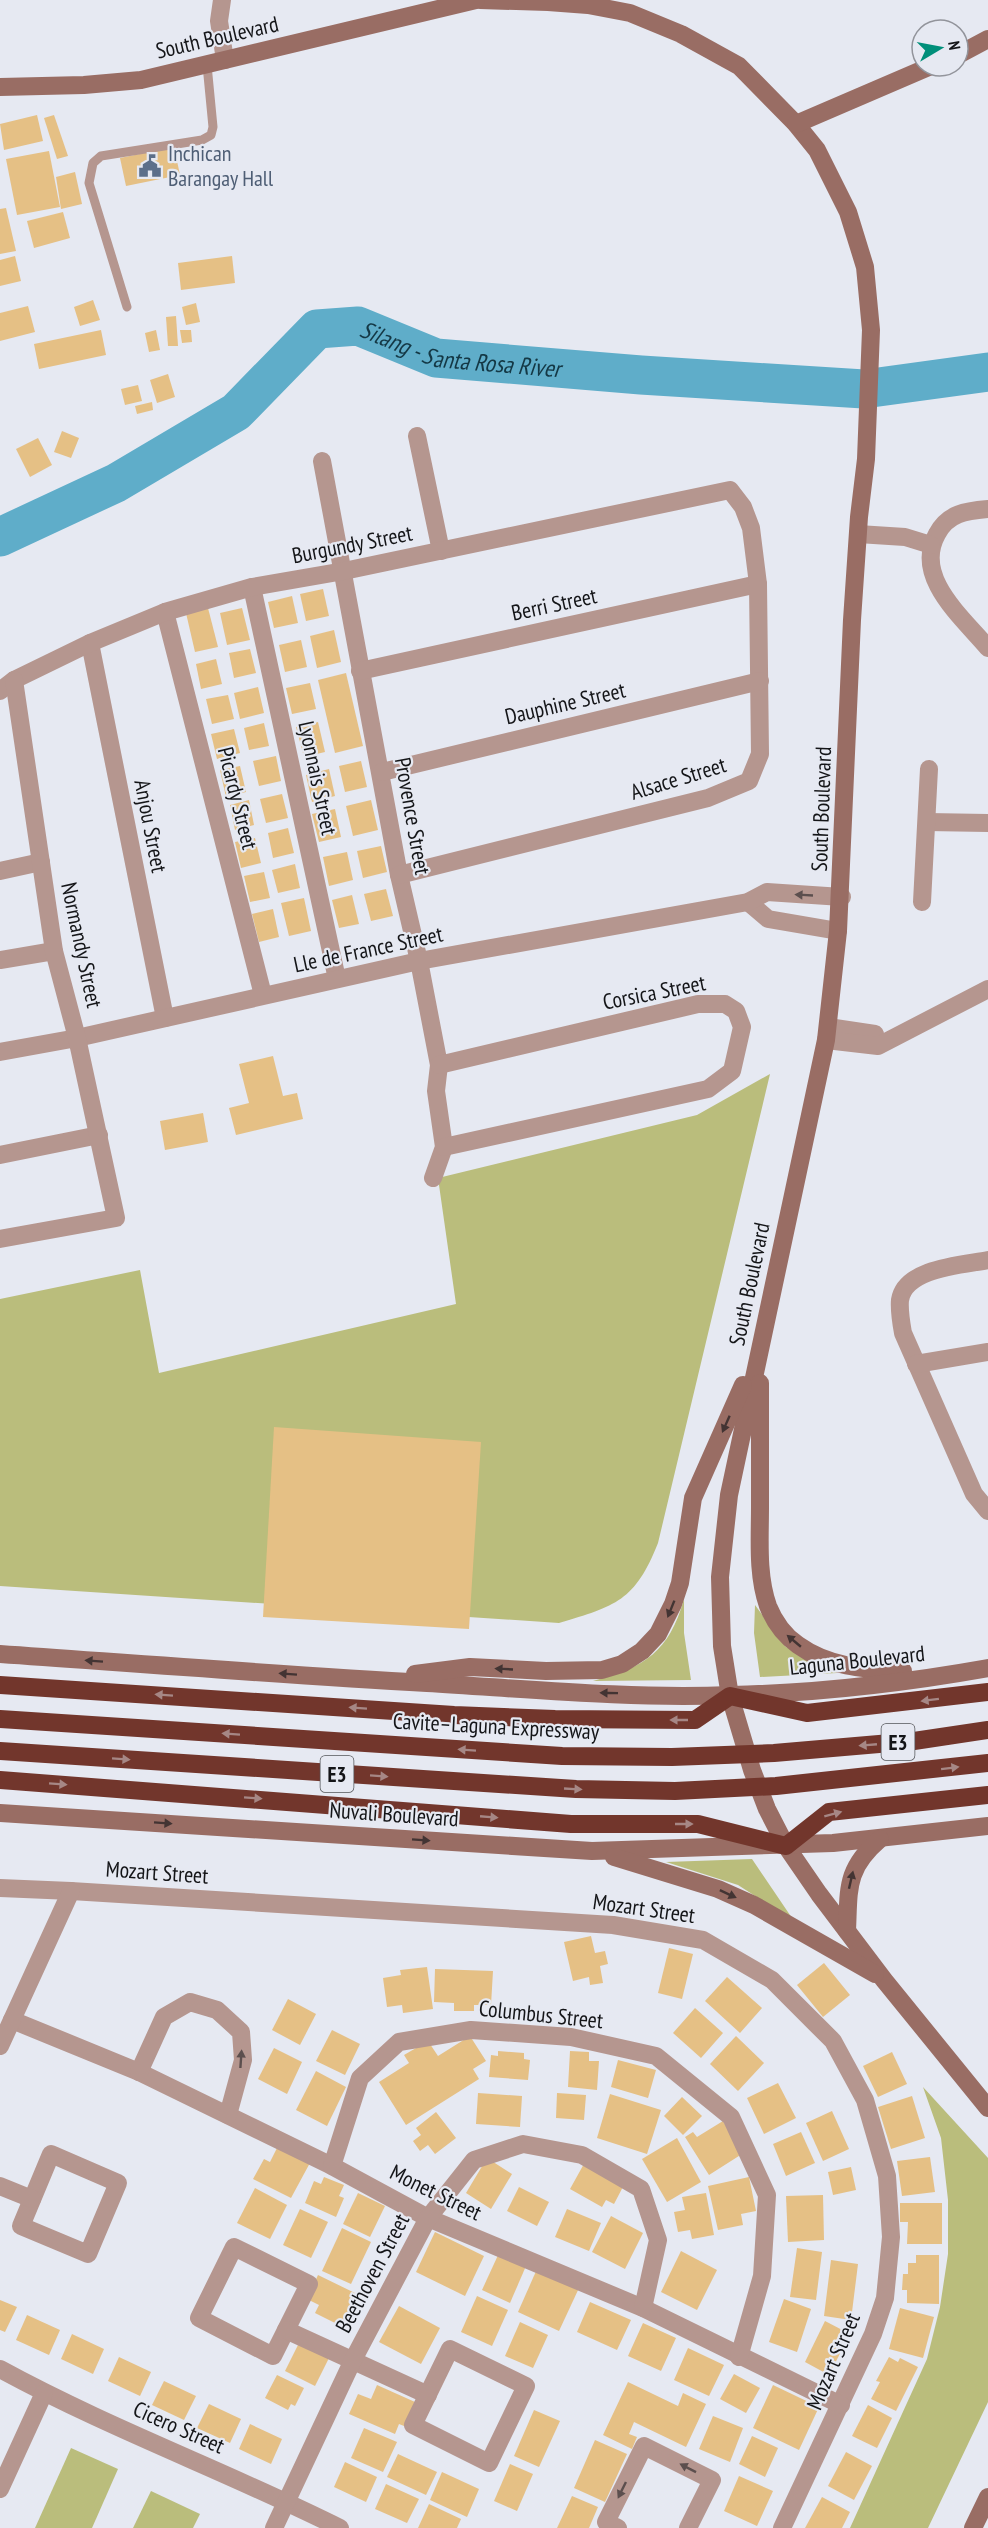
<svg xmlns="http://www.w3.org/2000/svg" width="988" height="2528" viewBox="0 0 988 2528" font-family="'PT Sans Narrow',sans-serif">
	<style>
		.green { fill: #babd7c }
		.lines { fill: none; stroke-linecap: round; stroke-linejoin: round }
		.river { stroke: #5fadc9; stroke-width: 39 }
		.building { fill: #e5c085 }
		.lane { stroke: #b5968f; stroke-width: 9 }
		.street { stroke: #b5968f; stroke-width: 18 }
		.secondary { stroke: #996d64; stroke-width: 18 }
		.highway { stroke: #72362c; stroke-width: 18 }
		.oneway { fill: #5c4f4e }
		.oneway2 { fill: #433433 }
		.oneway3 { fill: #a68785 }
		.labels { text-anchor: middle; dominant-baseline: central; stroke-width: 4.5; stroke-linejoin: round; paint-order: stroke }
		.shield { fill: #e6e9f2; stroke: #535559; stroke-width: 1.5 }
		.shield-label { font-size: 21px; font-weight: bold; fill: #141518 }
		.street-label { font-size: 22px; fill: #141518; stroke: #e6e9f2 }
		.service-label { font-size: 22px; fill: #4e5e75; stroke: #e6e9f2; text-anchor: start }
		.water-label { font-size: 24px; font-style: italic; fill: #143845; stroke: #e6e9f2 }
	</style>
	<rect width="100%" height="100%" fill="#e6e9f2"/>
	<g class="green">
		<path d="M770 1074 658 1543C635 1601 616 1606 559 1623L0 1586V1299L140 1270 159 1373 456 1304 438 1178 697 1115Z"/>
		<path d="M684 1599V1633L691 1680 593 1681C645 1667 669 1652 684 1599Z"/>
		<path d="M755 1605 786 1647 837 1673 760 1677 754 1633Z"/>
		<path d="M752 1859 794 1921 738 1885 666 1862Z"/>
		<path d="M923 2087 988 2158V2402L928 2528H850L927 2359 940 2307 948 2254V2200L941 2138Z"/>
		<path d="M71 2448 118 2469 92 2528H35Z"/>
		<path d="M151 2491 200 2514 193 2528H133Z"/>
	</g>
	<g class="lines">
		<path class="river" id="s1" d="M0 537 116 483 236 412 317 329 358 326 436 358 641 375 864 389 988 372"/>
	</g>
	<g class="building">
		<path d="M37 115 43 141 4 150 0 124Z"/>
		<path d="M54 115 68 156 57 159 44 118Z"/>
		<path d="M174 147 180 175 126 186 120 158Z"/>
		<path d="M49 151 60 207 17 215 6 159Z"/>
		<path d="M75 172 82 204 61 209 56 177Z"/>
		<path d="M6 208 16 251 0 254V209Z"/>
		<path d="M63 212 70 238 34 248 27 221Z"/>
		<path d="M15 256 21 281 0 286V260Z"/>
		<path d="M232 256 235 283 181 290 178 263Z"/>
		<path d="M93 300 100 320 80 326 74 307Z"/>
		<path d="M196 303 200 322 186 325 182 307Z"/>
		<path d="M28 306 35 332 0 341V313Z"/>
		<path d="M176 316 178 346H168L166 317Z"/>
		<path d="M101 330 106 355 39 369 34 344Z"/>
		<path d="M156 330 160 350 149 352 145 333Z"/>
		<path d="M180 330H191L192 342 182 343Z"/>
		<path d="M168 374 175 397 157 403 150 380Z"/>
		<path d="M138 385 142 401 125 405 121 389Z"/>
		<path d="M152 402 153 410 137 414 135 406Z"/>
		<path d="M62 431 79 438 71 458 54 452Z"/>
		<path d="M38 438 52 465 30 477 16 449Z"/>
		<path d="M323 589 329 616 306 621 300 594Z"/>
		<path d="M292 596 298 623 274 628 268 602Z"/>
		<path d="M208 608 218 647 195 652 186 613Z"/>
		<path d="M242 608 250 640 227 645 220 613Z"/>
		<path d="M334 630 341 662 317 668 310 636Z"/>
		<path d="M301 640 307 667 285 672 279 645Z"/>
		<path d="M250 649 256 673 234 678 229 653Z"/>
		<path d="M216 659 222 684 201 689 196 664Z"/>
		<path d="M346 673 363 746 335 753 318 680Z"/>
		<path d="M310 683 316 709 292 714 286 688Z"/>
		<path d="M258 687 264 713 240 719 234 693Z"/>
		<path d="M228 695 234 719 212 724 206 699Z"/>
		<path d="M318 722 325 752 304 757 296 727Z"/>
		<path d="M264 723 269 746 249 750 244 728Z"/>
		<path d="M234 729 240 753 217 759 211 734Z"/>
		<path d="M276 756 281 781 259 786 253 761Z"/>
		<path d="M361 761 367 787 345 792 339 766Z"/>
		<path d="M240 766 246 792 226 797 220 770Z"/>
		<path d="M329 769 335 796 312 802 306 775Z"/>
		<path d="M282 794 288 818 266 823 260 799Z"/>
		<path d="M249 800 254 825 235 830 230 805Z"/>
		<path d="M371 800 378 830 353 836 346 806Z"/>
		<path d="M335 809 341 837 319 842 312 814Z"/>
		<path d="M288 828 294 853 273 858 268 833Z"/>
		<path d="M255 838 261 863 241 868 235 842Z"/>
		<path d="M381 846 387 872 363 878 357 851Z"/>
		<path d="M347 852 353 880 329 886 323 857Z"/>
		<path d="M295 864 300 888 278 893 272 870Z"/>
		<path d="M264 872 270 898 250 902 244 876Z"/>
		<path d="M386 889 393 916 371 921 364 894Z"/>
		<path d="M352 895 359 924 339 928 332 900Z"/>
		<path d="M304 898 311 931 289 936 281 903Z"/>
		<path d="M273 909 279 937 259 942 252 914Z"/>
		<path d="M273 1056 283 1096 297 1093 303 1119 236 1135 229 1108 249 1103 239 1064Z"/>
		<path d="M203 1113 208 1142 165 1150 160 1121Z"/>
		<path d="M274 1427 481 1442 469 1629 263 1617Z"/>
		<path d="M591 1936 595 1953 605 1951 608 1964 600 1966 603 1983 590 1985 589 1977 573 1981 564 1942Z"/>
		<path d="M669 1948 693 1954 682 1999 658 1993Z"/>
		<path d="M824 1963 850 1995 823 2017 797 1985Z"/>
		<path d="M427 1967 433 2009 403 2013 402 2005 387 2007 383 1978 401 1975 400 1970Z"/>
		<path d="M435 1969 493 1971 491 2005H474V2011H454V2003L434 2002Z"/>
		<path d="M727 1977 762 2008 740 2033 705 2001Z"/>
		<path d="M288 1999 316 2014 300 2045 272 2030Z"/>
		<path d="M695 2008 723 2033 701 2058 673 2033Z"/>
		<path d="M332 2030 360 2044 345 2075 316 2061Z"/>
		<path d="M470 2036 486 2061 473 2069 479 2079 406 2125 379 2082 409 2063 404 2055 428 2041 438 2056Z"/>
		<path d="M736 2036 764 2063 738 2091 710 2064Z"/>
		<path d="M274 2048 302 2062 287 2094 258 2079Z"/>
		<path d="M498 2051 524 2053V2059L530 2060 528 2080 489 2077 491 2055 498 2056Z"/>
		<path d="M570 2051 589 2052V2061H599L597 2090 568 2087Z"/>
		<path d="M892 2052 907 2084 878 2097 863 2066Z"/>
		<path d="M618 2060 656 2070 648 2098 611 2087Z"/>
		<path d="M316 2071 346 2087 327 2126 296 2110Z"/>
		<path d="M778 2083 796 2118 764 2134 747 2098Z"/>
		<path d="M478 2093 522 2096 520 2127 476 2124Z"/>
		<path d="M557 2093 586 2095 584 2120 556 2118Z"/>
		<path d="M610 2094 661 2110 647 2154 597 2138Z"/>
		<path d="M912 2096 925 2138 891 2149 878 2107Z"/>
		<path d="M682 2097 702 2116 683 2135 664 2116Z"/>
		<path d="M832 2111 849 2149 823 2161 806 2123Z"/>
		<path d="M436 2112 456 2138 435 2154 428 2145 420 2151 413 2141 421 2135 416 2128Z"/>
		<path d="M723 2121 742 2154 709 2175 685 2137 693 2132 697 2137Z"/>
		<path d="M801 2132 815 2163 786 2176 773 2144Z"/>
		<path d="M677 2138 701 2182 667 2202 642 2159Z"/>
		<path d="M279 2144 311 2161 291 2198 253 2179 264 2159 270 2162Z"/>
		<path d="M930 2157 935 2192 902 2196 897 2161Z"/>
		<path d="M487 2158 512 2174 491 2209 466 2193Z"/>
		<path d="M585 2162 625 2183 614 2204 606 2200 602 2207 570 2189Z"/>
		<path d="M851 2167 856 2190 833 2195 828 2172Z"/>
		<path d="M324 2177 344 2185 339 2196 344 2198 336 2217 305 2203 314 2181 321 2184Z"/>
		<path d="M749 2177 756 2211 741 2214 743 2225 718 2230 708 2186Z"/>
		<path d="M519 2187 549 2202 537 2226 507 2211Z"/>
		<path d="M255 2188 287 2205 270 2239 237 2223Z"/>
		<path d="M358 2193 385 2206 370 2237 343 2224Z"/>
		<path d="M706 2193 714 2235 692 2239 690 2230 678 2232 674 2212 685 2210 682 2197Z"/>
		<path d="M823 2195 824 2240 788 2242 786 2196Z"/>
		<path d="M900 2203H942V2244H907L908 2222H900Z"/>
		<path d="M300 2209 328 2222 311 2258 283 2245Z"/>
		<path d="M567 2209 601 2223 589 2251 555 2237Z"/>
		<path d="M611 2216 643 2233 625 2269 592 2252Z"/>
		<path d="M342 2228 371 2242 351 2284 322 2271Z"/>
		<path d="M435 2232 484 2256 465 2296 416 2272Z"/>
		<path d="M797 2248 822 2252 816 2300 790 2297Z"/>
		<path d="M681 2251 717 2270 697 2310 661 2292Z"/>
		<path d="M499 2253 526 2266 510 2303 482 2290Z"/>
		<path d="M916 2255H939V2304L907 2303V2290H902L903 2274H908V2263H916Z"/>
		<path d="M831 2260 858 2264 851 2320 824 2316Z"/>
		<path d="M537 2269 579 2288 559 2331 518 2312Z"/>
		<path d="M318 2275 357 2294 341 2326 315 2313 319 2305 307 2299Z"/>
		<path d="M477 2296 508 2310 492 2346 461 2332Z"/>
		<path d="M784 2299 811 2309 797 2352 769 2342Z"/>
		<path d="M0 2300 17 2307 5 2332 0 2330Z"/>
		<path d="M590 2302 631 2320 617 2350 577 2332Z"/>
		<path d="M399 2306 440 2328 421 2364 379 2342Z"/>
		<path d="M900 2308 934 2317 923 2358 889 2349Z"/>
		<path d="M27 2315 60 2330 49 2355 16 2340Z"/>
		<path d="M825 2321 850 2334 829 2375 805 2362Z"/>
		<path d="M520 2322 548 2335 533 2368 505 2356Z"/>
		<path d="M643 2323 676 2338 661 2371 628 2356Z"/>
		<path d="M72 2334 104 2349 93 2374 61 2359Z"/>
		<path d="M299 2343 329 2358 315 2386 285 2371Z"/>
		<path d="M688 2348 724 2365 709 2396 674 2380Z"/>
		<path d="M119 2357 151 2372 140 2396 108 2381Z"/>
		<path d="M889 2357 898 2362 900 2358 918 2367 896 2411 871 2399 880 2382 876 2381Z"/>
		<path d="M734 2374 760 2388 746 2413 720 2399Z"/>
		<path d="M277 2375 304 2388 295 2406 291 2404 288 2410 265 2398Z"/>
		<path d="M164 2381 196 2396 184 2420 152 2405Z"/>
		<path d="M628 2382 678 2406 683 2393 706 2404 686 2447 634 2422 629 2434 637 2437 632 2449 603 2435Z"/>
		<path d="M377 2385 415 2402 404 2426 399 2424 395 2434 349 2414 358 2394 371 2399Z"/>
		<path d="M773 2385 819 2407 799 2450 753 2428Z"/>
		<path d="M209 2404 241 2419 230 2443 197 2428Z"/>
		<path d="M868 2405 892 2418 877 2448 852 2436Z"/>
		<path d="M534 2410 560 2421 539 2467 514 2456Z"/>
		<path d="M713 2416 743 2428 730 2462 699 2449Z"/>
		<path d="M250 2424 282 2439 271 2464 239 2449Z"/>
		<path d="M364 2428 397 2442 383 2472 351 2458Z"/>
		<path d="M752 2436 778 2448 765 2477 739 2464Z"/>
		<path d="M595 2440 627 2454 605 2502 574 2488Z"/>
		<path d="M846 2452 872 2466 854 2500 828 2486Z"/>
		<path d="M398 2454 437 2472 426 2495 387 2477Z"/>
		<path d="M345 2462 377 2477 366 2502 334 2487Z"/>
		<path d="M510 2464 533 2474 517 2511 494 2501Z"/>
		<path d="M442 2472 479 2489 467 2517 430 2500Z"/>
		<path d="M739 2476 773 2491 757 2526 724 2511Z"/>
		<path d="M386 2484 419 2499 407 2523 375 2509Z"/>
		<path d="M572 2496 598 2507 589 2528H557Z"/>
		<path d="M822 2497 850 2512 842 2528H805Z"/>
		<path d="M429 2504 461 2519 457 2528H418Z"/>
	</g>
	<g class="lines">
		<path class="lane" d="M127 307 89 183 93 163 101 156 202 140 211 135 213 127 207 65"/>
		<g class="street">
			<path d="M222 0 219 21 225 60"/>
			<path d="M417 436 441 551"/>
			<path d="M322 461 399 875 419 961 439 1065 436 1091 444 1147 433 1178"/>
			<path d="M988 509C966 511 948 513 937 534 913 577 962 617 988 648"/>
			<path d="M858 534 905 537 931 545"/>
			<path d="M252 587 337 979"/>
			<path d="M165 612 263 995"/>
			<path d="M90 643 165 1018"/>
			<path d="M360 671 758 584"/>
			<path d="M0 691 14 680 90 643 165 612 252 587 344 571 730 490 743 507 751 528 758 584 760 754 749 781 708 798 399 875"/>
			<path d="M382 772 760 681"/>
			<path d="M927 822 988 823"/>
			<path d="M0 871 41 862"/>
			<path d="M748 902 768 919 838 931"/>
			<path d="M922 902 929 769"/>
			<path d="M0 960 54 951"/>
			<path d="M828 1027 875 1034"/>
			<path d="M826 1040 878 1046 988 989"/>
			<path d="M0 1052 77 1038 419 961 748 902 767 892 842 897"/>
			<path d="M439 1065 698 1004H725L736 1011 742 1027 732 1071 708 1089 444 1147"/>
			<path d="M0 1155 99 1135"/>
			<path d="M0 1239 116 1218 77 1038 54 951 14 680"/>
			<path d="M988 1260C962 1265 905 1268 900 1300 899 1311 901 1322 903 1333L974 1494 988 1511"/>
			<path d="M916 1364 988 1352"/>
			<path d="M0 1888 71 1891 613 1925 703 1940 772 1980 833 2041 865 2100 887 2176 891 2237 885 2298 873 2334 782 2528"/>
			<path d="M12 2020 139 2072 332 2166 428 2218 643 2308 841 2405"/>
			<path d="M0 2046 71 1891"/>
			<path d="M139 2072 164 2017 190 2002 217 2010 241 2032 243 2060 228 2115"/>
			<path d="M51 2154 118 2183 88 2254 21 2226Z"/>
			<path d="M332 2166 360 2078 399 2042 471 2030 571 2037 656 2056 731 2117 767 2195 762 2276 739 2357"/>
			<path d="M0 2186 32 2199"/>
			<path d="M234 2247 309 2284 273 2356 199 2318Z"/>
			<path d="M286 2330 428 2395"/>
			<path d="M450 2349 526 2386 489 2463 413 2425Z"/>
			<path d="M0 2369C110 2429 228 2472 340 2528"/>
			<path d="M0 2489 44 2393"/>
			<path d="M274 2528 353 2360 428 2218 474 2160 523 2144 582 2155 641 2189 658 2240 643 2308"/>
			<path d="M618 2528 606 2522 644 2446 712 2480 688 2528"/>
		</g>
		<g class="secondary">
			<path d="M480 0 548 2 588 5 630 13 681 34 739 66 796 124 817 150 848 212 865 267 871 330 866 459 859 517 852 620 838 931 826 1040 729 1495 720 1577 722 1646 730 1696 752 1770 767 1809 786 1846 819 1894 884 1980 988 2108"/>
			<path d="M958 55 988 39"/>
			<path d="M0 87 84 85 141 80 476 0"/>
			<path d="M796 124 931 66"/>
			<path d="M760 1383C760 1425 760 1466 760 1507 760 1539 757 1575 768 1606 774 1621 785 1636 798 1645 830 1668 867 1669 903 1671"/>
			<path d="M0 1654C142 1664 285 1675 427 1683 528 1689 630 1699 731 1695 816 1693 904 1683 988 1668"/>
			<path d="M415 1674 470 1667 546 1671 602 1670 622 1664 642 1651 658 1634 673 1604 680 1583 693 1498 743 1385"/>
			<path d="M0 1813 592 1851 833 1843 988 1826"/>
			<path d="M614 1857 718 1889 754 1905 875 1974"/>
			<path d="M847 1931C849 1889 845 1869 880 1839"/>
			<path d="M973 2528 988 2497"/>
		</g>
		<g class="highway">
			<path d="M0 1685 454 1715 555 1719 695 1720 730 1696 807 1713 988 1692"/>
			<path d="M0 1719 562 1756 672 1757 774 1753 914 1741 988 1730"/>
			<path d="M0 1751 576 1789 675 1791 776 1786 988 1763"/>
			<path d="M0 1780 571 1824H698L786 1846 829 1812 988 1795"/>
		</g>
	</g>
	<defs><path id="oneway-solid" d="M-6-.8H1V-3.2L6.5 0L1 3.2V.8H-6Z" transform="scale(1.5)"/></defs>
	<g class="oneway">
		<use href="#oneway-solid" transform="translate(804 895) rotate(-177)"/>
		<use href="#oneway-solid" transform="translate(241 2059) rotate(-86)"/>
		<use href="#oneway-solid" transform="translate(688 2468) rotate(-153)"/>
		<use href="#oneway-solid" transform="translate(622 2490) rotate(116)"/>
	</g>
	<g class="oneway2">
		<use href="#oneway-solid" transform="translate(726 1424) rotate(114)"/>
		<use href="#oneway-solid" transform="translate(671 1609) rotate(112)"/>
		<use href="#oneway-solid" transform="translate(794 1641) rotate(-140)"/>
		<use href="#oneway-solid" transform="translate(94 1661) rotate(-176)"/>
		<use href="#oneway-solid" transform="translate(504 1669) rotate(-177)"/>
		<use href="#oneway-solid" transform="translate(288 1674) rotate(-176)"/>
		<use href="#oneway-solid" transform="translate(609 1693) rotate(-179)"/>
		<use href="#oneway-solid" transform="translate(163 1823) rotate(4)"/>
		<use href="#oneway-solid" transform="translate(421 1840) rotate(4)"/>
		<use href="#oneway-solid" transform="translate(851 1880) rotate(-77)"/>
		<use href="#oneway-solid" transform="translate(728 1894) rotate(25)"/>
	</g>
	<g class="oneway3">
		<use href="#oneway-solid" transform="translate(164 1695) rotate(-176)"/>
		<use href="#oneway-solid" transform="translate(930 1700) rotate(173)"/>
		<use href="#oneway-solid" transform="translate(358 1708) rotate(-176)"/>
		<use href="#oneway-solid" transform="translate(679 1720) rotate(-180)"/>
		<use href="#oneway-solid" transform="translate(231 1734) rotate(-176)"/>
		<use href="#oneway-solid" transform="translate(868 1745) rotate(175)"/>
		<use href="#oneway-solid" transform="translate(467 1750) rotate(-176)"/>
		<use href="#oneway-solid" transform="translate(121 1759) rotate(4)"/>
		<use href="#oneway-solid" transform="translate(950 1768) rotate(-7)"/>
		<use href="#oneway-solid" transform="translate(379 1776) rotate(4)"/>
		<use href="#oneway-solid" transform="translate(58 1784) rotate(4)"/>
		<use href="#oneway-solid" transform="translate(573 1789) rotate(3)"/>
		<use href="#oneway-solid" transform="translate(253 1798) rotate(4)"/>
		<use href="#oneway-solid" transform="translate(833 1814) rotate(-15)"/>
		<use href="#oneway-solid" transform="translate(489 1817) rotate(5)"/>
		<use href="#oneway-solid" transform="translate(684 1824)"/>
	</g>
	<defs>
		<g id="civic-bare" transform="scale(1.8)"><path d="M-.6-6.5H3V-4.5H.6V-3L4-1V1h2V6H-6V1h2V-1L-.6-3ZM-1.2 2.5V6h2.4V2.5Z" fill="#5c6f8a" stroke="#e6e9f2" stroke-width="2.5" paint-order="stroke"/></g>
	</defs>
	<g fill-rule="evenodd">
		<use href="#civic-bare" x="150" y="166"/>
	</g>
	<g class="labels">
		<g class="shield">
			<rect x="881.5" y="1724" width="33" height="36" rx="4.5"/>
			<rect x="320.5" y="1756" width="33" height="36" rx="4.5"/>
		</g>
		<g class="shield-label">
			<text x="898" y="1742">E3</text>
			<text x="337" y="1774">E3</text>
		</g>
		<g class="street-label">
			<text transform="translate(217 37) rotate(-13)">South Boulevard</text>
			<text transform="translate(352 544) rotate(-11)">Burgundy Street</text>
			<text transform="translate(554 604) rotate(-12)">Berri Street</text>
			<text transform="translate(565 703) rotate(-13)">Dauphine Street</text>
			<text transform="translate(318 778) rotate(78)">Lyonnais Street</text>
			<text transform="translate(678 778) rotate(-17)">Alsace Street</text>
			<text transform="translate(238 798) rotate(76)">Picardy Street</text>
			<text transform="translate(821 809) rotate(-88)">South Boulevard</text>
			<text transform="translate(413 816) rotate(80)">Provence Street</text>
			<text transform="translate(151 826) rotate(79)">Anjou Street</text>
			<text transform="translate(82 945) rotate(78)">Normandy Street</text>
			<text transform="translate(368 949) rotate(-12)">Lle de France Street</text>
			<text transform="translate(654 992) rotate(-11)">Corsica Street</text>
			<text transform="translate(749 1284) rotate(-78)">South Boulevard</text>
			<text transform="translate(857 1660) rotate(-6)">Laguna Boulevard</text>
			<text transform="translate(496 1726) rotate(3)">Cavite–Laguna Expressway</text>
			<text transform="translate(394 1814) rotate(4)">Nuvali Boulevard</text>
			<text transform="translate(157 1872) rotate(4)">Mozart Street</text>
			<text transform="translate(644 1908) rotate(8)">Mozart Street</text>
			<text transform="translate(541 2014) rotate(6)">Columbus Street</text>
			<text transform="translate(436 2192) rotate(26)">Monet Street</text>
			<text transform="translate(372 2273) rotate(-62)">Beethoven Street</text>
			<text transform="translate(833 2361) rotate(-67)">Mozart Street</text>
			<text transform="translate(179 2427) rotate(24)">Cicero Street</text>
		</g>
		<g class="service-label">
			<text x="168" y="153">Inchican<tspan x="168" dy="25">Barangay Hall</tspan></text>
		</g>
		<g class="water-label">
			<text stroke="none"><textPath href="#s1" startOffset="531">Silang - Santa Rosa River</textPath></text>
		</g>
	</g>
	<g transform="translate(940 48) rotate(80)"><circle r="28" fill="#e6e9f2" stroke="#92949b" stroke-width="1.5"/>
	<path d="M0-4.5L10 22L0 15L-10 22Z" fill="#008f7a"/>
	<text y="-9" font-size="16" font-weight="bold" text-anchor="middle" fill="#141518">N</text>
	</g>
</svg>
